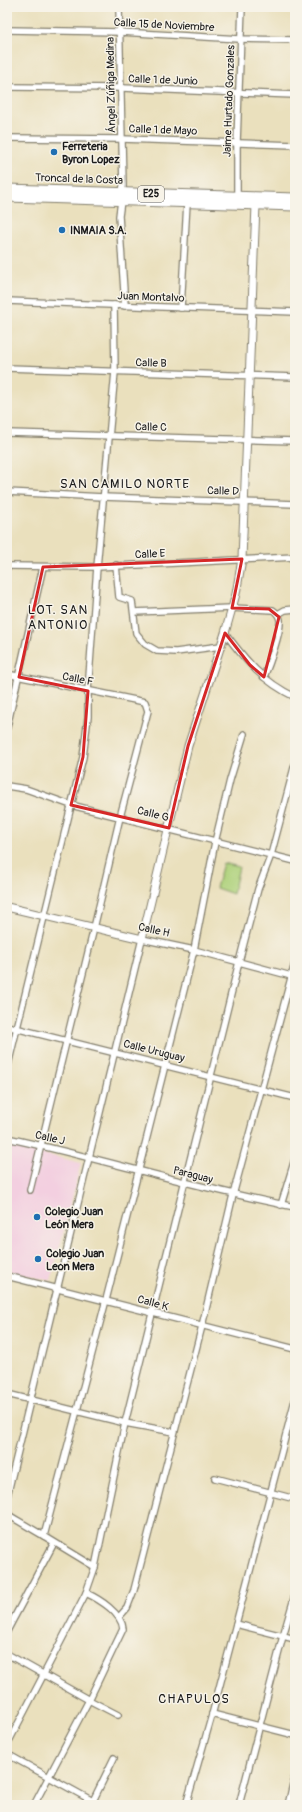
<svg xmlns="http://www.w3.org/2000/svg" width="302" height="1812" viewBox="0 0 302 1812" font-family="Pangolin,sans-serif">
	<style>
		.built { fill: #f3cfe0 }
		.green { fill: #aed17a; stroke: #65764b }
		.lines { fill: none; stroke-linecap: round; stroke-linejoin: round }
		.minor-casing { stroke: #837e6c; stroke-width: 8 }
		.tertiary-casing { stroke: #837e6c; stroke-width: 9 }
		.trunk-casing { stroke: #837e6c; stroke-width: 11 }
		.minor { stroke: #fff; stroke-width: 5.5 }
		.tertiary { stroke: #fff; stroke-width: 7 }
		.trunk { stroke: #fff; stroke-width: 9 }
		.marked { fill: none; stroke: #d62828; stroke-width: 3; stroke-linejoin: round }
		.poi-dot { fill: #1f6fb2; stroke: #f7f3e8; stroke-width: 1.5 }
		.labels { text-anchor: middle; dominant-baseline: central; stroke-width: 3; stroke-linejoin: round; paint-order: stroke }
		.shield { fill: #f7f3e8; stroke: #5e5c59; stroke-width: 1 }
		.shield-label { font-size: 10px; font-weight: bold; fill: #1c1c1c }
		.street-label { font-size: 11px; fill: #1c1c1c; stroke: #f7f3e8 }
		.poi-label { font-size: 11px; font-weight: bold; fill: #1c1c1c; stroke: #f7f3e8; text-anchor: start }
		.quarter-label { font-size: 13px; letter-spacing: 1px; fill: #1c1c1c; stroke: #f7f3e8 }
	</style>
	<rect width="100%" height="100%" fill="#f7f3e8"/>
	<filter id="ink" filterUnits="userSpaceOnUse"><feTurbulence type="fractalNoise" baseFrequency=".025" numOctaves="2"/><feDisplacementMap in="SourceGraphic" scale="8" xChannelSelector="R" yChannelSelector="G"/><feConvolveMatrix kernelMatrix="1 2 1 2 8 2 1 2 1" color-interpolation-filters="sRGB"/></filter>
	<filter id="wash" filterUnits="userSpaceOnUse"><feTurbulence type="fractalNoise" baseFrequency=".012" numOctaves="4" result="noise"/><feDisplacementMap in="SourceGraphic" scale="16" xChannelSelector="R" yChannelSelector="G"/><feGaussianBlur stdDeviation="0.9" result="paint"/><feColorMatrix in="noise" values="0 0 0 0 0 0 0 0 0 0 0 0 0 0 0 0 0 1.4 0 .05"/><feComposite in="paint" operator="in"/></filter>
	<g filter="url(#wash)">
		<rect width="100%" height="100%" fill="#eae0bd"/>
		<path class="built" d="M7 1145 81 1163 51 1281 7 1271Z"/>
		<path class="green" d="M223 863 239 867 233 894 216 888Z"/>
	</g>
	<g filter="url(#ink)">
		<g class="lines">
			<g class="minor-casing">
				<g id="minor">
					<path d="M119 7 123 186 119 216 125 306"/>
					<path d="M7 30 120 32 240 39 295 40"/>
					<path d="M7 87 122 88 295 95"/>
					<path d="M7 138 122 139 295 145"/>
					<path d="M237 196V142L242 7"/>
					<path d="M7 301 295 312"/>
					<path d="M181 308 187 203"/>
					<path d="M7 368 295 377"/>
					<path d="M7 433 295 441"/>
					<path d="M7 492 103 497 295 504"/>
					<path d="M116 565 119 597 132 601 136 633 145 644 157 651 176 652 221 646"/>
					<path d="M7 566 97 567 295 557"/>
					<path d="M134 612 232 608 273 610C276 612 279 615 280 620 281 632 269 665 264 677"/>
					<path d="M278 614 285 610 295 609"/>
					<path d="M225 633C246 661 262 681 295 697"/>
					<path d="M7 674 145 702 148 711 120 817 94 928 30 1190"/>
					<path d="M7 727 43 567"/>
					<path d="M7 786 26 789 71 805 295 861"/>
					<path d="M7 1026 295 1098"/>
					<path d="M7 1069 83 757 88 717V691L97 567 115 372 114 305"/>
					<path d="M7 1138C104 1159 198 1189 295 1207"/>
					<path d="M281 1205 295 1159"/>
					<path d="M7 1276 295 1349"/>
					<path d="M7 1394 125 1423 174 1432"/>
					<path d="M215 1478 295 1499"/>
					<path d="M7 1496 142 939 194 950 295 977"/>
					<path d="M7 1511 10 1516 44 1536 106 1300 194 950 215 842 230 780 244 734"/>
					<path d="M7 1521 10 1516"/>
					<path d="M44 1536 95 1567"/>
					<path d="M86 1593C99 1599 122 1613 123 1629L89 1700 118 1715"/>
					<path d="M119 1617 127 1608 134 1590 202 1326 233 1195 295 963"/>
					<path d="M236 1624 295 1639"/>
					<path d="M7 1631 54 1543"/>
					<path d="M7 1654 89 1700 34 1805"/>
					<path d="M212 1714 295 1735"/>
					<path d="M7 1745 86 1593 95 1567 125 1423 239 962 258 889 271 855 295 764"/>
					<path d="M7 1754 100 1805"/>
					<path d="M91 1805 114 1758"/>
					<path d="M186 1805 212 1715 295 1400"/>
					<path d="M239 1805 283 1636 295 1595"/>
					<path d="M288 1805 295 1776"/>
				</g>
			</g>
			<g class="tertiary-casing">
				<path id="tertiary" d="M7 907 142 939 188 746 225 633 236 594 242 559 256 205"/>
			</g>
			<g class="trunk-casing">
				<g id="trunk">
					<path d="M7 189 295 198"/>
					<path d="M7 197 295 206"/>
				</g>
			</g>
			<use href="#minor" class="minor"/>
			<use href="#tertiary" class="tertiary"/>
			<use href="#trunk" class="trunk"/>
		</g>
	</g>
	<path class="marked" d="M242 559 232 608 269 609 279 617 264 677 250 665 225 633 188 746 169 828 71 805 83 757 88 691 19 677 43 567Z"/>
	<g class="poi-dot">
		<circle cx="54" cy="152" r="4"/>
		<circle cx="62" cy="230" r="4"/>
		<circle cx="37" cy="1217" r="4"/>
		<circle cx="38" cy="1259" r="4"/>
	</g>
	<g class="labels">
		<rect class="shield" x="138" y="186" width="26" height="16" rx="3"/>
		<g class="shield-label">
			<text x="151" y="194">E25</text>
		</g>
		<g class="street-label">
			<text transform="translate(164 25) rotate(3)">Calle 15 de Noviembre</text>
			<text transform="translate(163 80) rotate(2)">Calle 1 de Junio</text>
			<text transform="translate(111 85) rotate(-91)">Ángel Zúñiga Medina</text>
			<text transform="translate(229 101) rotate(-88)">Jaime Hurtado Gonzales</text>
			<text transform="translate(163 130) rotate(2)">Calle 1 de Mayo</text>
			<text transform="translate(79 179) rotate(2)">Troncal de la Costa</text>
			<text transform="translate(151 297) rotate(2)">Juan Montalvo</text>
			<text transform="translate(151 363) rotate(2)">Calle B</text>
			<text transform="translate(151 427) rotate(1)">Calle C</text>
			<text transform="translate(223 491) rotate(2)">Calle D</text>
			<text transform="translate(150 554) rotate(-3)">Calle E</text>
			<text transform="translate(78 679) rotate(11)">Calle F</text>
			<text transform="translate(153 814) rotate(14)">Calle G</text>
			<text transform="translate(154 930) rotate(12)">Calle H</text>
			<text transform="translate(154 1051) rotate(14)">Calle Uruguay</text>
			<text transform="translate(50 1138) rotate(13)">Calle J</text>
			<text transform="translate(193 1175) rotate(14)">Paraguay</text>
			<text transform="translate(153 1303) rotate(15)">Calle K</text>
		</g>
		<g class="poi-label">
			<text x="62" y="146">Ferreteria<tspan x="62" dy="13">Byron Lopez</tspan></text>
			<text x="70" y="230">INMAIA S.A.</text>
			<text x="45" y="1211">Colegio Juan<tspan x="45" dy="13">León Mera</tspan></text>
			<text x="46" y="1253">Colegio Juan<tspan x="46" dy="13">Leon Mera</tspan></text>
		</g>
		<g class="quarter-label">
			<text x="125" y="484">SAN CAMILO NORTE</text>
			<text x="58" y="610">LOT. SAN<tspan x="58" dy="15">ANTONIO</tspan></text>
			<text x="194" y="1699">CHAPULOS</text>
		</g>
	</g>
	<rect width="302" height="1812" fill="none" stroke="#f7f3e8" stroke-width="24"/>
</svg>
